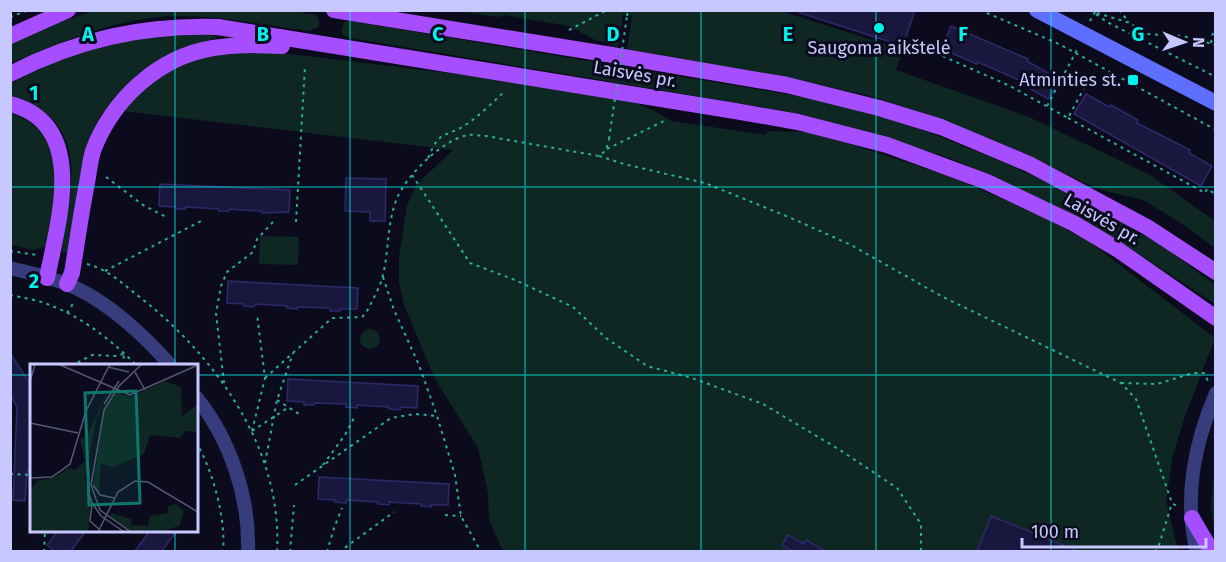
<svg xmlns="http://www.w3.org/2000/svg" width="1226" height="562" viewBox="0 0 1226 562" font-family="'Fira Sans',sans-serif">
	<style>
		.green { fill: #0e2723 }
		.building { fill: #1a173e; stroke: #2e296a; stroke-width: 1.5 }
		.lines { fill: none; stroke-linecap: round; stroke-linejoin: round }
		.path { stroke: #2cae96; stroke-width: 2; stroke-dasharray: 3 4.5; stroke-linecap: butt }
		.tertiary { stroke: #363c7c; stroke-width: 14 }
		.secondary { stroke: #5e6eff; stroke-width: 16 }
		.primary { stroke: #a64eff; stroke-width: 16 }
		.path-bridge { stroke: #2cae96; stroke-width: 2; stroke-dasharray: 3 4.5; stroke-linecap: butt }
		.grid { fill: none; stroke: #00f2eb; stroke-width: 1.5; stroke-opacity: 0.55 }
		.poi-dot { fill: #00f2eb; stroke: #0c0b1d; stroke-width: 2 }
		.labels { text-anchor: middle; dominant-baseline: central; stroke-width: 6; stroke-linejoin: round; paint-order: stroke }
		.poi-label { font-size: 18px; fill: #c7c8ff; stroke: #0c0b1d }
		.street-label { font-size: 18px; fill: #c7c8ff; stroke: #0c0b1d }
		.inset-road { fill: none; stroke: #575777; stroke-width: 1.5 }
		.view { fill: #0f766e; fill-opacity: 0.15; stroke: #0f766e; stroke-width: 3 }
		.inset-edge { fill: none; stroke: #c7c8ff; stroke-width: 3 }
		.grid-label { font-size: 20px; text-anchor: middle; font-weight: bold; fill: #00f2eb; stroke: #0c0b1d; stroke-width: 6; stroke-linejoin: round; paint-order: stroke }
	</style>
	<rect width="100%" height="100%" fill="#0c0b1d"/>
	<g class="green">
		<path d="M94 11H293L316 15 319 19V27L309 31C265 25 221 16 177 16 119 17 63 41 11 63V42L48 26Z"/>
		<path d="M457 11H781L903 50 896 70 1029 117 1150 175 1215 221V248L1181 223 1143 200 1106 191 1082 182 1022 152 920 112 870 96 799 80 627 49 632 15 623 14 618 47 595 40 569 26 504 15 498 17Z"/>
		<path d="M351 21 821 100 884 118 933 134 1003 162 1082 199 1164 247 1215 285V304L1119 241 1063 209 952 159 870 133 813 117 773 109 350 38 343 35 341 31 344 22Z"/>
		<path d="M192 34 222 36C180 48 141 65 113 100 108 106 102 112 99 119 80 160 76 209 68 253L62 252C66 206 89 146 44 112 34 105 23 98 11 96L10 84C48 64 89 46 132 39 151 37 172 36 192 34Z"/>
		<path d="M257 50 456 74 632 102 655 111 671 121 765 135 768 131 806 132 847 143 952 177 1007 201 1051 221 1091 243 1215 338 1185 416 1173 455 1166 500 1178 551H503L489 520 488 493 478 448 435 379 404 305 399 282V257L407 205 417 184 453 150 123 111C138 91 176 61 202 56 220 53 239 52 257 50Z"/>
		<path d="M11 113C26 119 43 128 50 144 62 171 51 218 47 246L34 250 11 245Z"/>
		<path d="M260 236 299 237 298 265 259 264Z"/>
		<circle cx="370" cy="339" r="10"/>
		<path d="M1215 462 1216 533H1215L1211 507Z"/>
	</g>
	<g class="building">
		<path d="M800 10H915L903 46 800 13Z"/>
		<path d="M951 26 1028 59 1027 61 1060 80 1048 99 1020 83 1021 81 978 62 977 64 942 49Z"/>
		<path d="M1086 94 1109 107 1111 105 1138 120 1137 123 1190 150 1189 153 1212 166 1201 186 1074 114Z"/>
		<path d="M346 178 386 179 385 221H370V212L345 211Z"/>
		<path d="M160 184 290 190 289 212 262 213V211L229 209V211H219V209L186 207 185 209H176V207L159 206Z"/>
		<path d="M228 281 358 288 357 309H340V311H330V308L297 307V309L287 308V306L255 304 254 307 244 306V304L227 303Z"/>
		<path d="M10 353 32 387V471H27L25 501 13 500 17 407 10 395Z"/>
		<path d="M288 379 418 386 417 408 400 407V410L389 409V407L357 405V408L346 407V404L314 403V405H304V402L287 401Z"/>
		<path d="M319 477 449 484 448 505H431V507L421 506V504L389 502V505L378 504V502L346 500V503L335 502V500L318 499Z"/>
		<path d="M991 516 1078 551V552H977Z"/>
		<path d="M58 531H86L70 552H55L47 545Z"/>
		<path d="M150 531H177L161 552H134Z"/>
		<path d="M788 535 804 544 806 540 827 552H794L782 545Z"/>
	</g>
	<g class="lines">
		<g class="path">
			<path d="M980 10 1059 44 1216 130"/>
			<path d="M1090 10 1107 22 1216 77"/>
			<path d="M1119 10 1129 22"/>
			<path d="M1097 13 1130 23 1146 34"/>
			<path d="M627 16 628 10"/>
			<path d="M10 17 29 10"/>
			<path d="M1090 21 1096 10"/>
			<path d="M569 30 607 10"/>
			<path d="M1145 40 1146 34 1183 36 1216 45"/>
			<path d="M1211 43 1213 33"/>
			<path d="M929 50 1010 86 1068 118 1090 77"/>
			<path d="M1047 106 1078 48"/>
			<path d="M1068 118 1205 193 1207 189 1216 194"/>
			<path d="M607 149 666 120"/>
			<path d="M599 156 624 164 705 183 791 218 851 245 943 297 1121 383 1136 399 1172 503 1178 507"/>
			<path d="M428 158C440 130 441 139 464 126 478 117 492 103 504 92"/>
			<path d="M412 175 470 263 515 280 573 307 606 338 647 366 692 378 763 404 840 450 897 488 921 524V552"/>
			<path d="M106 177 143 205 168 218"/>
			<path d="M296 222 305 66"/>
			<path d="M10 251 37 255"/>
			<path d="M87 264C107 269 122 283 137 295 215 355 283 449 277 552"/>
			<path d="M105 271 203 220"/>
			<path d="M383 277 394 310 419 365 437 416 455 475 461 516 481 552"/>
			<path d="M10 295C24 298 39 300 52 306 82 317 115 343 137 366"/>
			<path d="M67 313 74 302"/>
			<path d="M71 366 92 355 118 356 125 353"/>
			<path d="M123 366 124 353"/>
			<path d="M265 378 332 318 362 317 366 313C372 301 380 288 383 275 389 250 387 223 397 198 407 175 442 140 468 135 473 134 480 136 486 136L599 156 606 150 609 139"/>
			<path d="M224 383 216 313 221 286 227 272 253 252 257 239 273 222"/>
			<path d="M1121 383 1157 384 1193 373H1204L1209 383"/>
			<path d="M277 400 299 414"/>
			<path d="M252 431 265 378 257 314"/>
			<path d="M252 431 289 407"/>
			<path d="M196 442C213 471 226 518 223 552"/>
			<path d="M265 463 277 400 293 353"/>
			<path d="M323 465 345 435 355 416"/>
			<path d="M10 474 32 475"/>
			<path d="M295 485 391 418 415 414 436 416"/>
			<path d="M445 515 461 516"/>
			<path d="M341 551 362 552"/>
			<path d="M44 552 45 530"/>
			<path d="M290 552 294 505"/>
			<path d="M327 552 334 528 342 508"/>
			<path d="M339 552 394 512"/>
			<path d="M1155 552 1159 545 1172 503"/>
		</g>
		<g class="tertiary">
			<path d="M10 268C30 273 50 277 69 285 106 300 145 336 171 366"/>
			<path d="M196 397C230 439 250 498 248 552"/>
			<path d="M1197 552C1183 499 1195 442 1216 393"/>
		</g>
		<path class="secondary" d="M1037 10 1216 103"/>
		<g class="primary">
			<path d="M334 10 612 55 787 85 879 108 941 127 1029 164 1147 227 1216 272"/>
			<path d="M10 36 68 10"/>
			<path d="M10 74C78 39 143 25 218 27L735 111 798 122 887 145 987 182 1073 223 1117 249 1216 318"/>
			<path d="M10 104C89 124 58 222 47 278"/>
			<path d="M67 284 72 273C77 243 81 213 87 183 89 172 90 161 93 151 112 100 158 57 213 48 237 44 259 45 282 46"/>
			<path d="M1192 518 1212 552"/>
		</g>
		<path class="path-bridge" d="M609 139 627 16"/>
	</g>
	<path class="grid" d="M175 10V366M350 10V552M525 10V552M701 10V552M876 10V552M1051 10V552M10 187H1216M10 375H32M196 375H1216M175 530V552"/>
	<g class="poi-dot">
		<circle cx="879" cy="28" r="6"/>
		<rect x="1127" y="74" width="12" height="12" rx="3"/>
	</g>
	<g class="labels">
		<g class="poi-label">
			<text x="879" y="48">Saugoma aikštelė</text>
			<text x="1121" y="80" text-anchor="end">Atminties st.</text>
		</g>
		<g class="street-label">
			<text transform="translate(635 74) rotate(10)">Laisvės pr.</text>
			<text transform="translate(1102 219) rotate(30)">Laisvės pr.</text>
		</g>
	</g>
	<g transform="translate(30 364)">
		<rect width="168" height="168" fill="#0c0b1d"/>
		<path d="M135 17 151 23 152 52 168 40V68L155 67 150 74 120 71 114 90 83 103 71 100 69 129 63 121 74 48 86 29 101 33ZM78 26 66 57 55 113 60 145 58 168H0V127L7 117 26 113 38 104 45 106 55 97 50 75 57 72ZM146 140 154 147 149 162 129 168H102L80 152 82 149 101 155 102 161 118 162 120 152 138 149V142Z" fill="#0e2723"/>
		<path class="inset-road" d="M28 0 100 31 168 1M78 3 99 8M105 8 115 26M0 18 5 0M74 40 89 17M0 59 48 69M59 107 58 126 62 139 71 152 93 167M0 114 22 113 40 100 56 47 80 0M63 121 70 131 85 134M62 141 60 157 70 166M68 168 88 128 105 117 118 118 168 148M101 168 70 146 61 121 74 46 89 22 112 0"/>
		<path class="view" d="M106 27 110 139 59 141 55 29Z"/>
		<rect width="168" height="168" class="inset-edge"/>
	</g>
	<g class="grid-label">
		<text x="88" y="41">A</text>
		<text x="263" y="41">B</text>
		<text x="438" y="41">C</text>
		<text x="613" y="41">D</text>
		<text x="788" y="41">E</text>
		<text x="963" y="41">F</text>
		<text x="1138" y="41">G</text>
		<text x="34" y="100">1</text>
		<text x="34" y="288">2</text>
	</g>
	<rect width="1226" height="562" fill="none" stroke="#c7c8ff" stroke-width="24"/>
	<g transform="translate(1184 42) rotate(92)" stroke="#0c0b1d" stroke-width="4.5" paint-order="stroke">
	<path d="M0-4.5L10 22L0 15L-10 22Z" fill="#c7c8ff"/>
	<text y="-9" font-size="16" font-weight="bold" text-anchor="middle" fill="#c7c8ff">N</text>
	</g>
	<path d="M1022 538v9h184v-9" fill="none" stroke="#c7c8ff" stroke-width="3"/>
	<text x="1031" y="538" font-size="18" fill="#c7c8ff" stroke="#0c0b1d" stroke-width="4.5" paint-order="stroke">100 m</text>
</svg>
